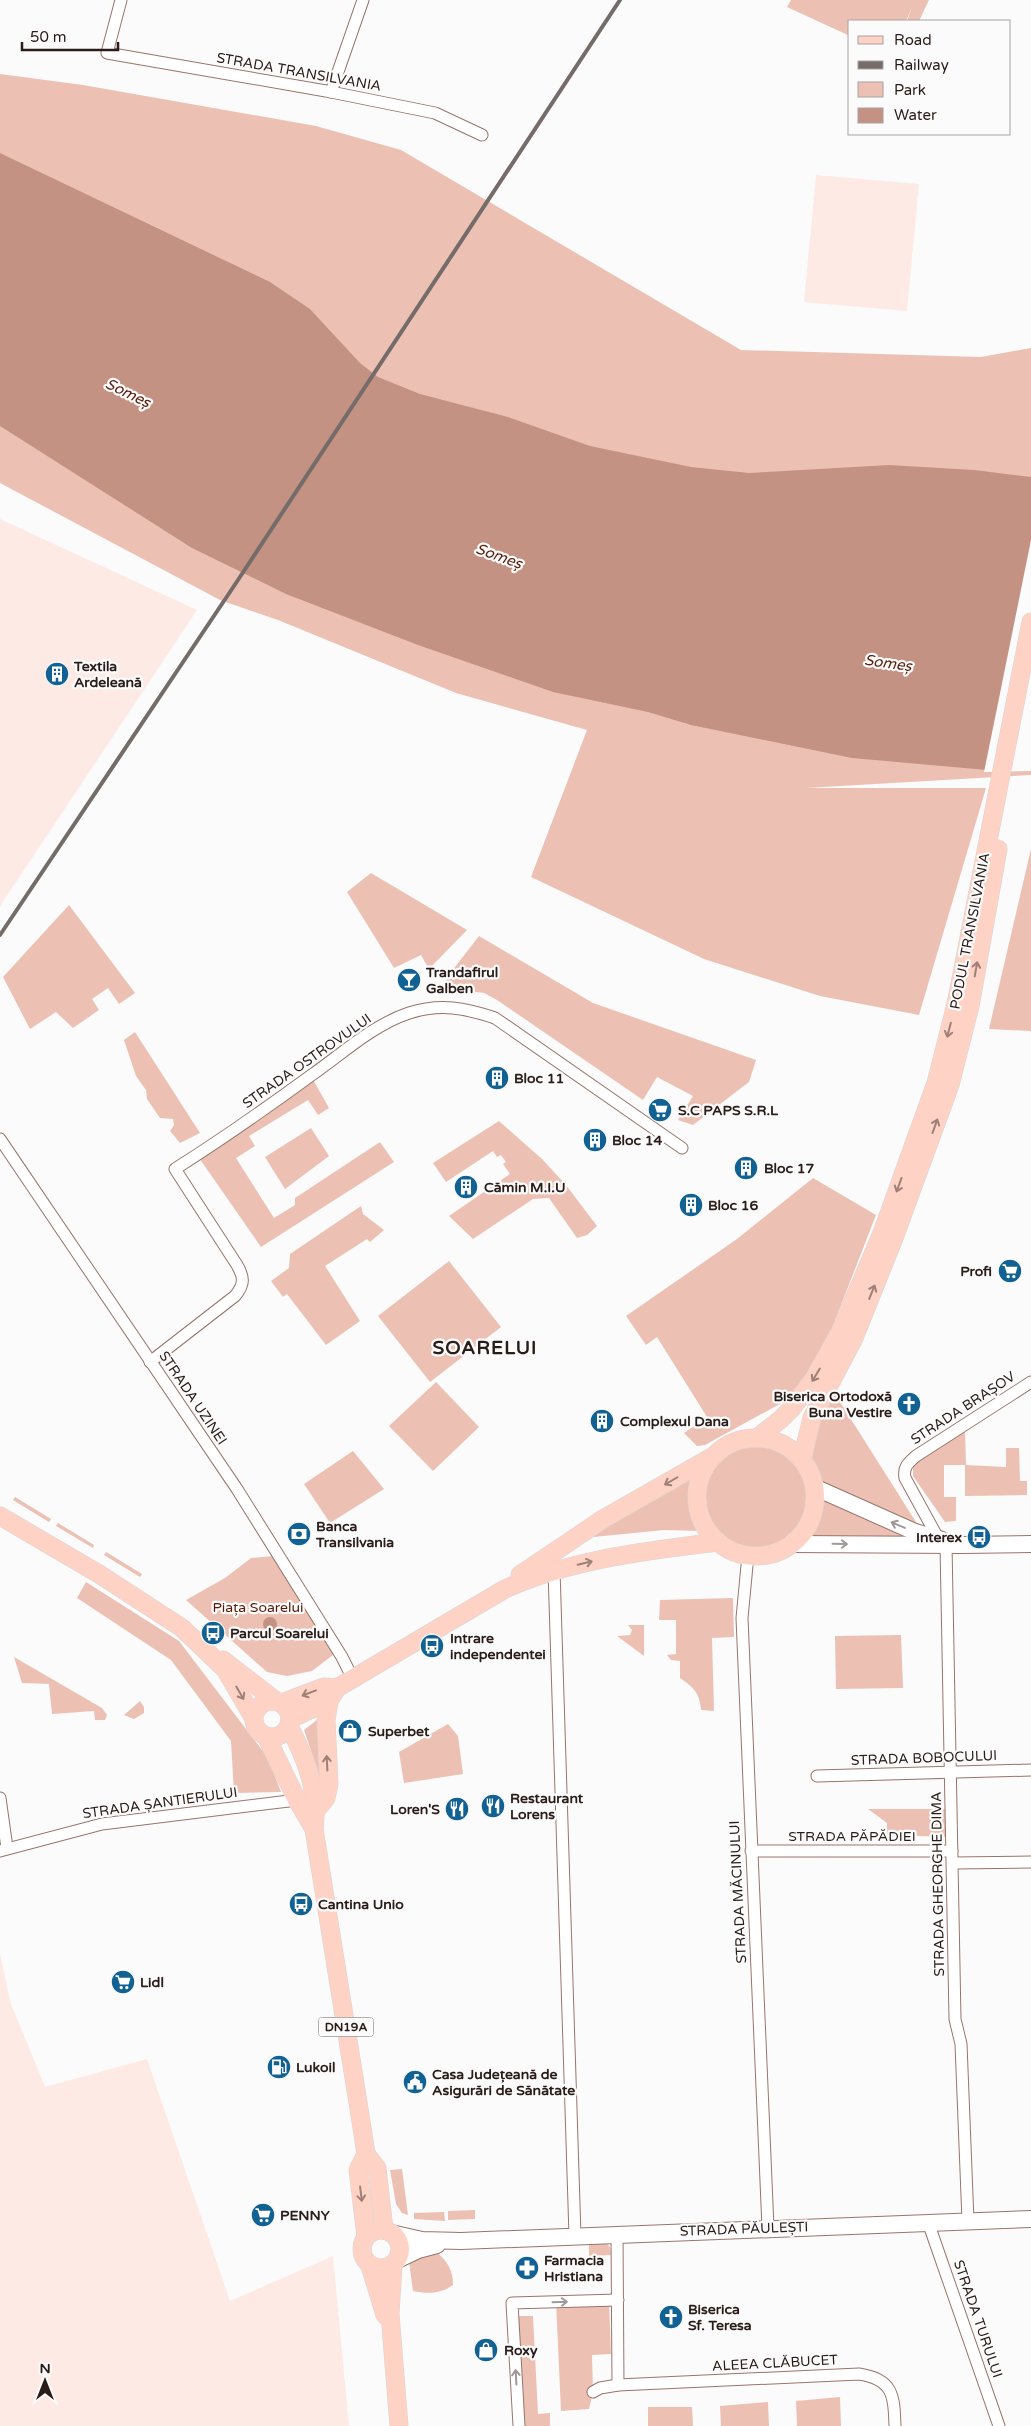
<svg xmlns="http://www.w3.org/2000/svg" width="1031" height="2426" viewBox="0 0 1031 2426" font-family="'Varela Round',sans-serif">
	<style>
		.built { fill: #fdeae4 }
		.green { fill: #ecc1b4 }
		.water { fill: #c39283 }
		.pier { fill: #fbfbfb }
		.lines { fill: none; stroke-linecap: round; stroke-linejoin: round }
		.street-casing { stroke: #97756b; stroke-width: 13 }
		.secondary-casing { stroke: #97756b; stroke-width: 18 }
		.primary-casing { stroke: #d9d6d5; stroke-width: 19 }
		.street { stroke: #fff; stroke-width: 11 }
		.secondary { stroke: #fff; stroke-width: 16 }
		.primary { stroke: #fed2c5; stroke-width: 18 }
		.rail { stroke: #756c6a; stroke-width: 4 }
		.oneway { stroke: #9f8077 }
		.oneway2 { stroke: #9f9997 }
		.labels { text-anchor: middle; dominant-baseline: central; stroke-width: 4.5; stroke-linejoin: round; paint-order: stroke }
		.shield { fill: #fbfbfb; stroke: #695f5c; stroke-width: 1 }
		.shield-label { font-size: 12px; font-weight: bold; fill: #2a1c18 }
		.street-label { font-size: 14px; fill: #2a1c18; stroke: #fbfbfb }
		.poi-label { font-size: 14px; font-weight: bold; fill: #2a1c18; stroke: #fbfbfb; text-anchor: start }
		.park-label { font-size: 14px; fill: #551906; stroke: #fbfbfb }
		.water-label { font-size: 15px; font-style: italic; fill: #5c200d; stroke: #fbfbfb }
		.district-label { font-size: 19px; font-weight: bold; letter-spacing: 1px; fill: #2a1c18; stroke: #fbfbfb }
	</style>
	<rect width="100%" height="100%" fill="#fbfbfb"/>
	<g class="built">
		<path d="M816 175 919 184 907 311 804 302Z"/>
		<path d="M0 519 197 610 0 906Z"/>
		<path d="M0 1954 11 2004 45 2087 147 2059 230 2301 333 2256 349 2426H0Z"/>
	</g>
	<g class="green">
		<path d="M791 0H929L919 21H907L912 7 906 21H850V36L787 7Z"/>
		<path d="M0 74 83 85 316 126 401 150 741 350 981 357 1031 348V775L806 788H986L919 1015 820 996 704 959 531 877 587 730 456 693 278 620 220 600 0 483Z"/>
		<path d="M1031 849V1031L989 1029Z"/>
		<path d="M371 873 467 930 429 969 421 955 394 968 347 892Z"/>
		<path d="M69 905 135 993 119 1004 108 988 92 999 99 1010 73 1028 56 1012 30 1029 3 977Z"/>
		<path d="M479 936 593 1003 756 1060 749 1082 693 1125 678 1120 693 1096 657 1077 643 1100 497 1000 484 993 459 990 446 982 448 976Z"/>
		<path d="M135 1032 200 1133 180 1143 170 1131 174 1125 173 1119 160 1118 147 1099 146 1090 136 1076 124 1040Z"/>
		<path d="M311 1076 329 1108 318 1115 308 1100 249 1136 255 1146 236 1158 274 1218 295 1205V1198L380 1142 394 1162 261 1247 197 1155Z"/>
		<path d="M499 1121 542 1159 566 1185 597 1226 587 1235 577 1238 549 1198 533 1199 473 1239 449 1216 510 1174 503 1164 506 1162 501 1155 497 1157 493 1151 446 1182 433 1163Z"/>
		<path d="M311 1128 329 1156 285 1189 265 1157Z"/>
		<path d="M813 1178 876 1215 829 1336 811 1371 787 1400 705 1445 697 1446 684 1433 707 1417 657 1337 646 1345 626 1316 737 1239Z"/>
		<path d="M361 1206 363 1214 384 1230 370 1242 367 1239 325 1266 360 1321 326 1345 287 1294 283 1297 271 1281 289 1268 290 1254Z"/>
		<path d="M449 1261 501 1327 430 1382 378 1316Z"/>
		<path d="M436 1382 479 1427 433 1471 389 1426Z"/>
		<path d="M835 1394 921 1530 816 1481 808 1459 817 1419Z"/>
		<path d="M965 1429 966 1465 1006 1467V1448H1019L1020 1481H1027V1495L965 1496V1465H944V1497H956V1521L945 1522 913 1476V1463Z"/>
		<circle cx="756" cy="1497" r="59"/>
		<path d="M353 1451 384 1489 330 1523 304 1484Z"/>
		<path d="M700 1470C690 1490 694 1511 703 1531L664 1530 583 1538Z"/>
		<path d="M816 1491 940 1542 798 1541C815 1527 820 1512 816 1491Z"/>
		<path d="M15 1497 51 1519 49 1522 13 1500Z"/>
		<path d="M58 1523 94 1545 93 1548 56 1526Z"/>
		<path d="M106 1552 142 1574 140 1577 104 1555Z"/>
		<path d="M274 1556 321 1623 333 1655 312 1671 287 1676 267 1672 186 1600 225 1578 251 1558Z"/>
		<path d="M86 1582 179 1641 268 1758 281 1792 234 1793 231 1741 171 1660 77 1598Z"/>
		<path d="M733 1598 734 1637 712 1638 714 1711 701 1710C700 1693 693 1687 680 1678V1661L671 1660 667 1655 676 1654V1620H659L660 1600Z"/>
		<path d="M628 1625H644V1656L617 1636 630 1635 632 1630Z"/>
		<path d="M901 1635 903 1688 836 1689 835 1636Z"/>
		<path d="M14 1657 102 1708 107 1715 105 1720H95L94 1711 52 1714 49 1684 22 1683Z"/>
		<path d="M140 1701 144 1707V1713L134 1719 124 1715Z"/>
		<path d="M322 1716 321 1780 304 1730Z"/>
		<path d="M448 1724 458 1736 463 1774 404 1783 399 1752Z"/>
		<path d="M868 1809H947L948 1837 887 1835V1823Z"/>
		<path d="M402 2169 408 2215 402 2213 396 2204 390 2170Z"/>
		<path d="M475 2210V2219L448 2220V2211Z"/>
		<path d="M444 2212 445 2221 414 2219V2213Z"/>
		<path d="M589 2241 605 2242 610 2247 611 2255 589 2256Z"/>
		<path d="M438 2253C448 2263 453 2270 453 2285 440 2294 428 2294 413 2291L409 2262 416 2256Z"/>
		<path d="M609 2300 611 2354 592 2355 593 2392 589 2409 561 2411 556 2302Z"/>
		<path d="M512 2316H533L538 2414 550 2413V2426H519Z"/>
		<path d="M840 2397 841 2426H797L796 2401Z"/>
		<path d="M768 2402 769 2426H721L720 2406Z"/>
		<path d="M648 2407H692L693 2426H648Z"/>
	</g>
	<g class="water">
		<path d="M0 153 270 282 310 309 360 363 378 377 420 394 508 417 590 446 691 467 749 473 889 465 974 470 1031 477V769L998 771 852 758 691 725 648 712 553 692 418 645 286 594 192 548 0 426Z"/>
		<circle cx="270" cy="1624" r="7"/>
	</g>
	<path class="pier" d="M1031 540V771L984 772 994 723Z"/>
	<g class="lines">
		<g class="street-casing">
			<g id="street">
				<path d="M121 0 107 53 326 91 435 113 482 135"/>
				<path d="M331 92 363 0"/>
				<path d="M0 1139 237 1489 342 1657 353 1679"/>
				<path d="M150 1362 235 1296C245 1284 244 1277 237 1265L175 1169C222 1139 268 1107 313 1074 343 1053 373 1025 409 1013 441 1003 465 1008 495 1018L682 1148"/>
				<path d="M938 1538 905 1478C903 1467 908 1463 916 1456L1031 1382"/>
				<path d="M946 1545 955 2019 961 2044 968 2221"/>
				<path d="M748 1555 742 1618 768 2228"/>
				<path d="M554 1570 575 2236"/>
				<path d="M817 1776 1031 1770"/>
				<path d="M0 1798 7 1848"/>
				<path d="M0 1851 102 1824 297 1800"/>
				<path d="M751 1851H952"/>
				<path d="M953 1863 1031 1862"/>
				<path d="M928 2222 999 2426"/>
				<path d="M617 2234 618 2385"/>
				<path d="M593 2392 600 2388 618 2385 859 2374C893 2379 894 2395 895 2426"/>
				<path d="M519 2426 512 2303 618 2300"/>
			</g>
		</g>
		<g class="secondary-casing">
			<g id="secondary">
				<path d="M814 1487 915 1532 942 1540"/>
				<path d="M791 1544 961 1545 1031 1544"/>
				<path d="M391 2233 422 2240 461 2241 1031 2219"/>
				<path d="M397 2260 418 2250 437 2245"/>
			</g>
		</g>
		<g class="primary-casing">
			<g id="primary">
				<path d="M757 1438 781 1419 792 1408 814 1379 840 1332 882 1233 936 1083 956 1004 1031 622"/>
				<circle cx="756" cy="1497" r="59"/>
				<path d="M802 1459 812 1418 854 1338 894 1238 950 1085 970 1006 998 849"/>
				<path d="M0 1516 99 1574 182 1628 225 1669 253 1717"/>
				<path d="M520 1575 603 1519 710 1458"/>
				<path d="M223 1660 276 1701"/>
				<circle cx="272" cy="1719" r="18"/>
				<path d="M282 1703 324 1687 337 1688"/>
				<path d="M290 1719 329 1701 337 1688 505 1589C572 1559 646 1551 718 1542"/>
				<path d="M289 1726C306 1759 319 1791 314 1829L360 2115 366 2154 377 2168 384 2230"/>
				<path d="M266 1736 297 1800 314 1829"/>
				<path d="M317 1809 326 1798 329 1784 326 1720 329 1701"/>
				<circle cx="381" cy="2249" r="19"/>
				<path d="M366 2236 358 2170 366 2154"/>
				<path d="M393 2265 390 2314 399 2426"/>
				<path d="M370 2266 385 2315"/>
			</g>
		</g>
		<use href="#street" class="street"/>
		<use href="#secondary" class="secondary"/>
		<use href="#primary" class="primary"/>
		<path class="rail" d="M0 935 232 589 620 0"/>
	</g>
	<defs><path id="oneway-shaft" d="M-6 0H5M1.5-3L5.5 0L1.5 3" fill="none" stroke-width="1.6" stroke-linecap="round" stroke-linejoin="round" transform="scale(1.25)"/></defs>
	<g class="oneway">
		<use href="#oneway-shaft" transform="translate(976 969) rotate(-80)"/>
		<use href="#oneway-shaft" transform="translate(949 1030) rotate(104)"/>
		<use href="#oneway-shaft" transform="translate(935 1126) rotate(-70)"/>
		<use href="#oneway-shaft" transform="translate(899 1185) rotate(110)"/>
		<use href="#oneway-shaft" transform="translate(872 1292) rotate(-68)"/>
		<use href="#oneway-shaft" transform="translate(816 1375) rotate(121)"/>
		<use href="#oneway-shaft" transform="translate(671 1481) rotate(150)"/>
		<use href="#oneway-shaft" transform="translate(585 1563) rotate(-13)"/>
		<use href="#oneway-shaft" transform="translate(240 1693) rotate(60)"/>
		<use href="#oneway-shaft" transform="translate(309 1693) rotate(159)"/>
		<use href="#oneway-shaft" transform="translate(327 1763) rotate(-93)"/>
		<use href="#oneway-shaft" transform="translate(361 2194) rotate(83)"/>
	</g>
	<g class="oneway2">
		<use href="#oneway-shaft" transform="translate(898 1525) rotate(-157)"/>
		<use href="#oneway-shaft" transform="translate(840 1544) rotate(1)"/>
		<use href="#oneway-shaft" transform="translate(560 2302) rotate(-2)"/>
		<use href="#oneway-shaft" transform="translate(516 2377) rotate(-93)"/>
	</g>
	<defs>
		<g id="building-disc" transform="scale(1.25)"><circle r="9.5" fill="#126193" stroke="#fbfbfb"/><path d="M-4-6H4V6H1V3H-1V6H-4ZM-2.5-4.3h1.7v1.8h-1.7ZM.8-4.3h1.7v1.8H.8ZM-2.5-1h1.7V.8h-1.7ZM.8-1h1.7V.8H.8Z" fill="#fff"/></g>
		<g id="bar-disc" transform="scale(1.25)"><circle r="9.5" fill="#126193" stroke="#fbfbfb"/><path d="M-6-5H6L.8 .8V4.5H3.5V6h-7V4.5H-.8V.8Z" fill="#fff"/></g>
		<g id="supermarket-disc" transform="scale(1.25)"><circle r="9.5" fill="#126193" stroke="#fbfbfb"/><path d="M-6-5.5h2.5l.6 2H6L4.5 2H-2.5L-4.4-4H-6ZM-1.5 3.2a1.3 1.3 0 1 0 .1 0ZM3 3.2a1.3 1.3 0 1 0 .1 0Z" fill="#fff"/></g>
		<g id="church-disc" transform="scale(1.25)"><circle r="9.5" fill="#126193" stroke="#fbfbfb"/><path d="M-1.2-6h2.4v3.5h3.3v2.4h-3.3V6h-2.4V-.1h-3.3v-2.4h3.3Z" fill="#fff"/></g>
		<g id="bank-disc" transform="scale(1.25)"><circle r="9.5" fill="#126193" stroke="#fbfbfb"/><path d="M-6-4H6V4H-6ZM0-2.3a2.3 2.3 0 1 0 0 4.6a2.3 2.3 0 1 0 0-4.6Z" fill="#fff"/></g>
		<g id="bus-disc" transform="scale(1.25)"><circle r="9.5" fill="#126193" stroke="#fbfbfb"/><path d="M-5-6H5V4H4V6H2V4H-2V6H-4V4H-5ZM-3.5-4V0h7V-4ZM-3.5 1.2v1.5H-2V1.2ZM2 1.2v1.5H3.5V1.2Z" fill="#fff"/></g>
		<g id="shop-disc" transform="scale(1.25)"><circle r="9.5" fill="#126193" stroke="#fbfbfb"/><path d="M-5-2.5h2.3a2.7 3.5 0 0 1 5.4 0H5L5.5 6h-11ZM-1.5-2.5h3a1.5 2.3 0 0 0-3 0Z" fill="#fff"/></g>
		<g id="restaurant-disc" transform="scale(1.25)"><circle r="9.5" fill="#126193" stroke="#fbfbfb"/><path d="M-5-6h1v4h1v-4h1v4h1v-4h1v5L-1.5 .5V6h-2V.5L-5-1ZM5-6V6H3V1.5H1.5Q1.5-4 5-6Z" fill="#fff"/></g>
		<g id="fuel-disc" transform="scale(1.25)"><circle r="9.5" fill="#126193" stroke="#fbfbfb"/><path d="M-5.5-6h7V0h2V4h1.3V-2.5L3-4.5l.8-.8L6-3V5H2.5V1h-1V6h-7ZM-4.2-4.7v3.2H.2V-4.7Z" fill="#fff"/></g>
		<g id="civic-disc" transform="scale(1.25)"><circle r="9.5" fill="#126193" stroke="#fbfbfb"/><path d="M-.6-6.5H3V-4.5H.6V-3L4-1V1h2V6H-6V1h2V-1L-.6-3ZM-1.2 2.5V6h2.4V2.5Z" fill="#fff"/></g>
		<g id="pharmacy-disc" transform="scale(1.25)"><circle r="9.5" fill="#126193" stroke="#fbfbfb"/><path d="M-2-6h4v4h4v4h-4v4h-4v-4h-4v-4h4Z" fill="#fff"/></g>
	</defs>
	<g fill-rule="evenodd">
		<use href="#building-disc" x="57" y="674"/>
		<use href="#bar-disc" x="409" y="980"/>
		<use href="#building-disc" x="497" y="1078"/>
		<use href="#supermarket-disc" x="660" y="1110"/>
		<use href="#building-disc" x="595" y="1140"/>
		<use href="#building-disc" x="746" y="1168"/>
		<use href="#building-disc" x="466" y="1187"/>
		<use href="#building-disc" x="691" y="1205"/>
		<use href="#supermarket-disc" x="1010" y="1271"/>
		<use href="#church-disc" x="909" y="1404"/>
		<use href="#building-disc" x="602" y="1421"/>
		<use href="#bank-disc" x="299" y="1534"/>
		<use href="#bus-disc" x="979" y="1537"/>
		<use href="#bus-disc" x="213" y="1633"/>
		<use href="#bus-disc" x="432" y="1646"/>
		<use href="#shop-disc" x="350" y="1731"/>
		<use href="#restaurant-disc" x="493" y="1806"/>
		<use href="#restaurant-disc" x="457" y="1809"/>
		<use href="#bus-disc" x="301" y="1904"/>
		<use href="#supermarket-disc" x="123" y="1982"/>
		<use href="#fuel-disc" x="279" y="2067"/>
		<use href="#civic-disc" x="415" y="2082"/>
		<use href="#supermarket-disc" x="263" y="2215"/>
		<use href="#pharmacy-disc" x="527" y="2268"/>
		<use href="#church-disc" x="671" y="2317"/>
		<use href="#shop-disc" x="486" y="2350"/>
	</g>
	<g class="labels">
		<rect class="shield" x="318.5" y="2017.5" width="55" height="19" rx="4"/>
		<g class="shield-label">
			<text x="346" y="2027">DN19A</text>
		</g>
		<g class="street-label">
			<text transform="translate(299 72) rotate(10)">STRADA TRANSILVANIA</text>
			<text transform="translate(970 931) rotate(-79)">PODUL TRANSILVANIA</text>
			<text transform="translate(307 1061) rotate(-35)">STRADA OSTROVULUI</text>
			<text transform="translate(193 1398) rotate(56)">STRADA UZINEI</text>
			<text transform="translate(963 1408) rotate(-33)">STRADA BRAȘOV</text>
			<text transform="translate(924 1758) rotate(-2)">STRADA BOBOCULUI</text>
			<text transform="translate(160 1803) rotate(-8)">STRADA ȘANTIERULUI</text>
			<text x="852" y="1836">STRADA PĂPĂDIEI</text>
			<text transform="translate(938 1884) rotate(-91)">STRADA GHEORGHE DIMA</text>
			<text transform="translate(738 1892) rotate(-93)">STRADA MĂCINULUI</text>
			<text transform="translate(744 2229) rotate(-2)">STRADA PĂULEȘTI</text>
			<text transform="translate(978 2319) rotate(71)">STRADA TURULUI</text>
			<text transform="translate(775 2363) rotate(-3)">ALEEA CLĂBUCET</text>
		</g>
		<g class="poi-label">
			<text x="74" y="666">Textila<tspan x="74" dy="16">Ardeleană</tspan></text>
			<text x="426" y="972">Trandafirul<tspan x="426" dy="16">Galben</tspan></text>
			<text x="514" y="1078">Bloc 11</text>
			<text x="678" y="1110">S.C PAPS S.R.L</text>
			<text x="612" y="1140">Bloc 14</text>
			<text x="764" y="1168">Bloc 17</text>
			<text x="484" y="1187">Cămin M.I.U</text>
			<text x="708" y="1205">Bloc 16</text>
			<text x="992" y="1271" text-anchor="end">Profi</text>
			<text x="892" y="1396" text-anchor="end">Biserica Ortodoxă<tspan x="892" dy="16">Buna Vestire</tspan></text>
			<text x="620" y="1421">Complexul Dana</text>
			<text x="316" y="1526">Banca<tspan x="316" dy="16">Transilvania</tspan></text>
			<text x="962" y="1537" text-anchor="end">Interex</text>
			<text x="230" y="1633">Parcul Soarelui</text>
			<text x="450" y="1638">Intrare<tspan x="450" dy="16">independentei</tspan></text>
			<text x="368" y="1731">Superbet</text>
			<text x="510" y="1798">Restaurant<tspan x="510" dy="16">Lorens</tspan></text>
			<text x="440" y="1809" text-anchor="end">Loren'S</text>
			<text x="318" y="1904">Cantina Unio</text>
			<text x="140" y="1982">Lidl</text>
			<text x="296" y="2067">Lukoil</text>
			<text x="432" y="2074">Casa Județeană de<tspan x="432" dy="16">Asigurări de Sănătate</tspan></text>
			<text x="280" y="2215">PENNY</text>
			<text x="544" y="2260">Farmacia<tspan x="544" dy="16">Hristiana</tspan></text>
			<text x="688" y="2309">Biserica<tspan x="688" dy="16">Sf. Teresa</tspan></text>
			<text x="504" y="2350">Roxy</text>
		</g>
		<g class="park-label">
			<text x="258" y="1607">Piața Soarelui</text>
		</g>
		<g class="water-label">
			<text transform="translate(128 393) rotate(26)">Someș</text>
			<text transform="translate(499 556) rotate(20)">Someș</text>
			<text transform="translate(888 663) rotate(8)">Someș</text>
		</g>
		<g class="district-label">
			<text x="485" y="1348">SOARELUI</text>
		</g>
	</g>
	<rect x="848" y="20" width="162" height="115" fill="#fbfbfb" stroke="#a7a2a0"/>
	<rect x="858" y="36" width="25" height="8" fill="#fed2c5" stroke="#a7a2a0"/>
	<text x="894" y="45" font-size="15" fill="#2a1c18">Road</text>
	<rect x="858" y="61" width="25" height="8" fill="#756c6a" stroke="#a7a2a0"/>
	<text x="894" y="70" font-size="15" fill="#2a1c18">Railway</text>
	<rect x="858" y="82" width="25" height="15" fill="#ecc1b4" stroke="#a7a2a0"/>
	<text x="894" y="95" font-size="15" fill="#2a1c18">Park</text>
	<rect x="858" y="108" width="25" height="15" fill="#c39283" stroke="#a7a2a0"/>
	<text x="894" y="120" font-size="15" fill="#2a1c18">Water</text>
	<g transform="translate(45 2381)" stroke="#fbfbfb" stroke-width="4" paint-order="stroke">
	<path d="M0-4L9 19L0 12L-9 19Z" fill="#2a1c18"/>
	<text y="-8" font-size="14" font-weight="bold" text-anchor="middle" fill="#2a1c18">N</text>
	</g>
	<path d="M22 42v8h96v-8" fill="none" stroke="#2a1c18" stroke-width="2.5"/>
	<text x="30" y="42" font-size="15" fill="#2a1c18" stroke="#fbfbfb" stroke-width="4" paint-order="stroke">50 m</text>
</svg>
